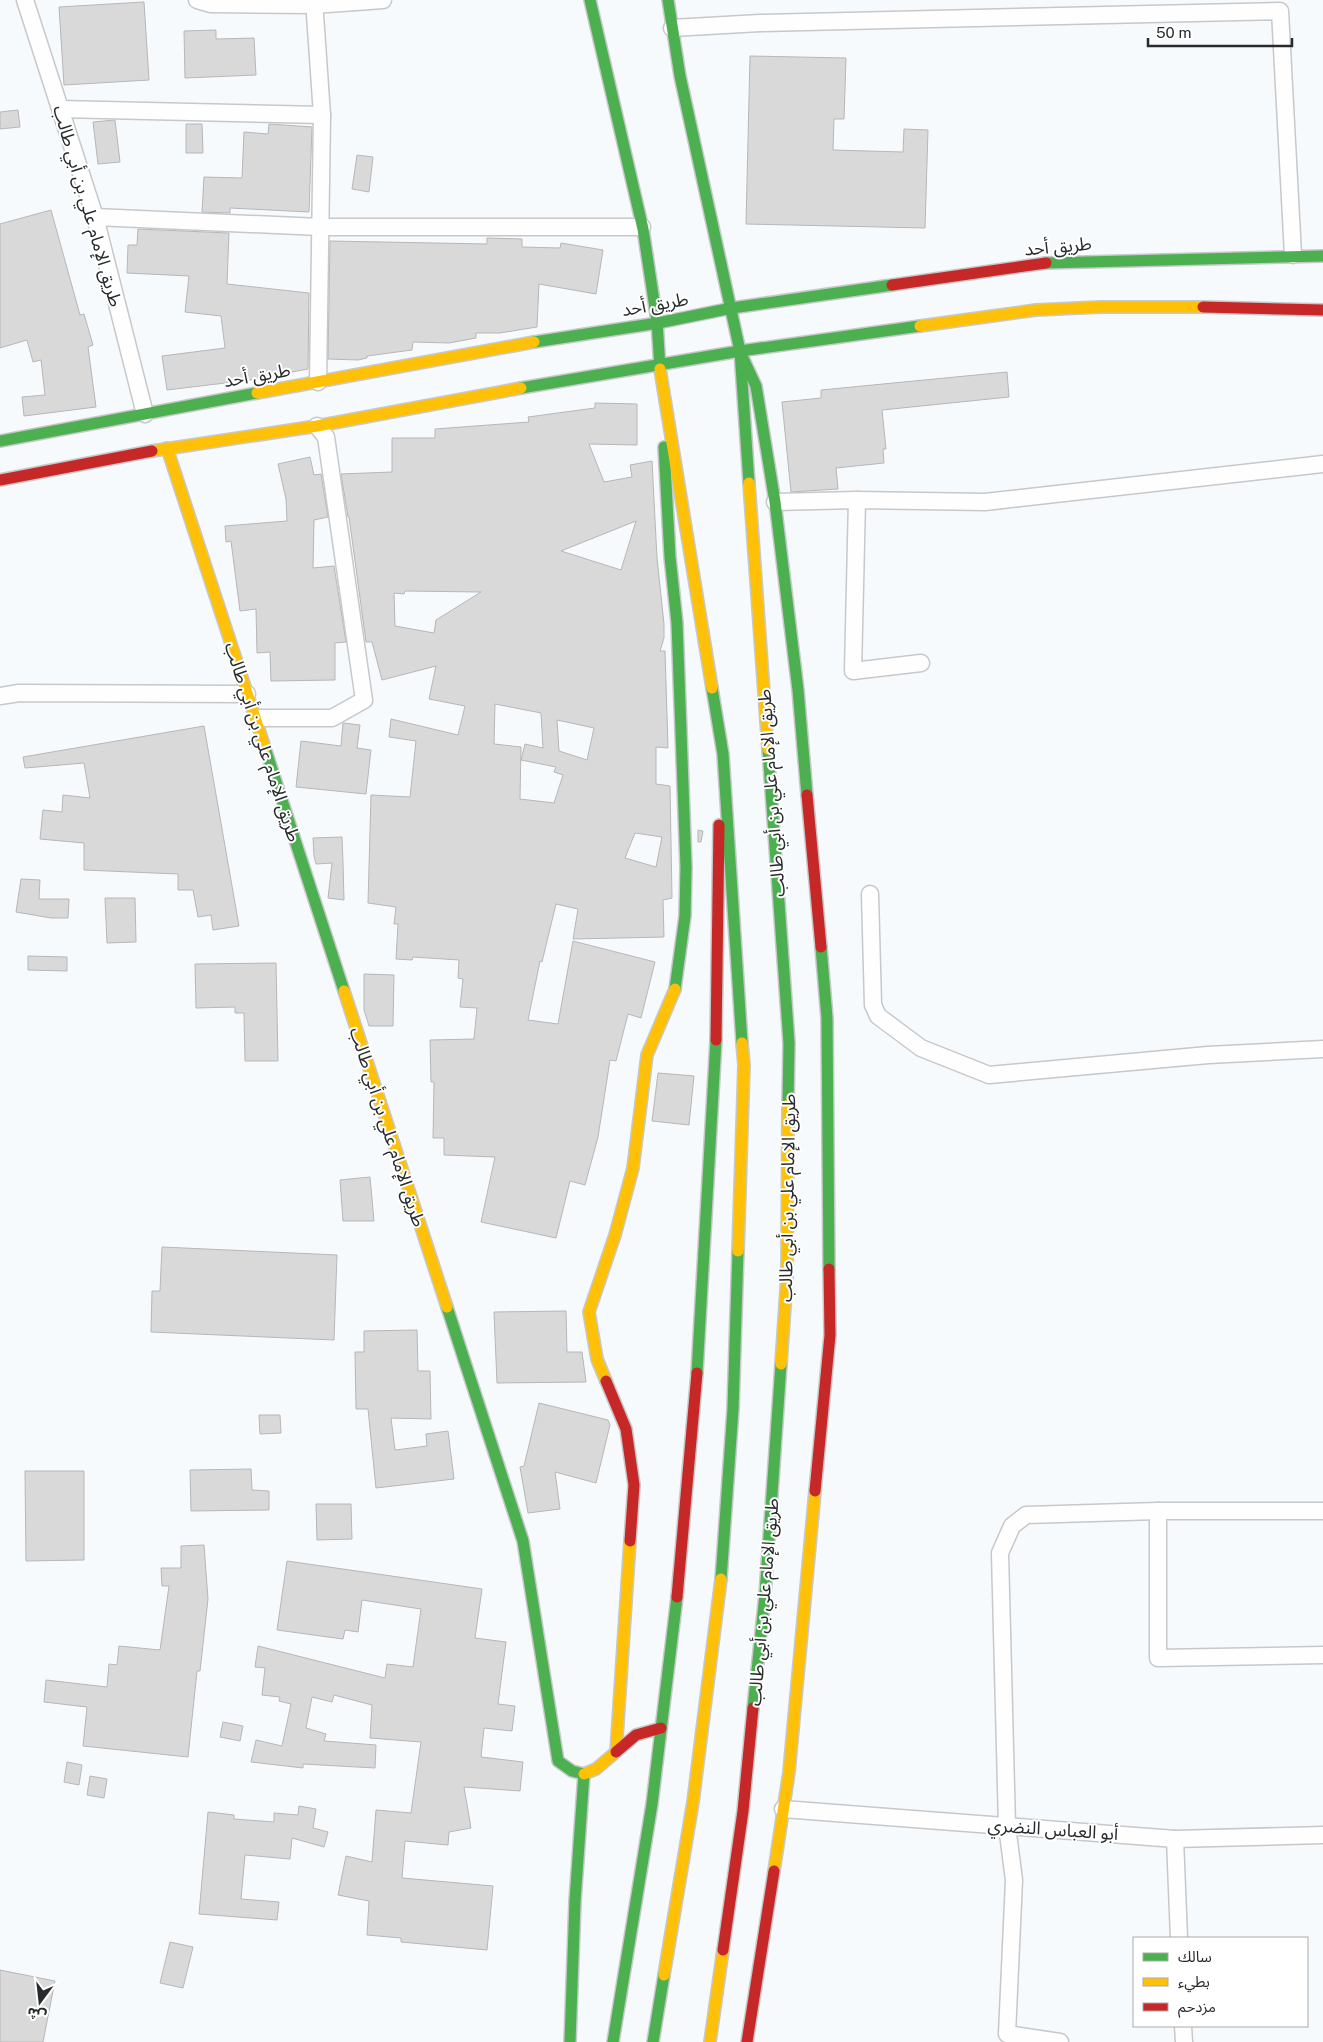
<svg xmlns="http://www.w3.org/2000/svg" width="1323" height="2042" viewBox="0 0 1323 2042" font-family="'Public Sans','Noto Sans Arabic',sans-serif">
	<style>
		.building { fill: #d9d9da; stroke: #b7b6b8; fill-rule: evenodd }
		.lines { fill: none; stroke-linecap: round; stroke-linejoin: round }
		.street-casing { stroke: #c6c8ca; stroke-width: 19 }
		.fast-casing { stroke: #c6c8ca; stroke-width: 14 }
		.slow-casing { stroke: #c6c8ca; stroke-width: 14 }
		.jam-casing { stroke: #c6c8ca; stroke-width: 14 }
		.street { stroke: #fefeff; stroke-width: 16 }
		.fast { stroke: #4caf50; stroke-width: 11 }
		.slow { stroke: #ffc107; stroke-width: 11 }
		.jam { stroke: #c62828; stroke-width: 11 }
		.labels { text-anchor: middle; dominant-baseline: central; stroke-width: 4; stroke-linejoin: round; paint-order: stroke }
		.street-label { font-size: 18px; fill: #282b2d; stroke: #fff }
	</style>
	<rect width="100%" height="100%" fill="#f7fafc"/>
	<g class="building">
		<path d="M144 2 149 80 64 85 59 7Z"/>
		<path d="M216 30V39L254 38 256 75 185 78 184 31Z"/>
		<path d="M750 56 846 58 844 119H834L833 150 903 152 904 129 928 130 925 228 746 224Z"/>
		<path d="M18 110 20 127 0 129V112Z"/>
		<path d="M115 120 120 162 98 164 93 122Z"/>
		<path d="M186 124H202L203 153H186Z"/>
		<path d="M269 124 312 127 309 212 230 208V213L202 212 204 177 242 178 244 132 268 134Z"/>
		<path d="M357 155 373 157 369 192 352 189Z"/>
		<path d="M51 210 80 315 84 314 93 345 88 347 96 407 24 416 22 397 45 395 41 360 33 362 27 340 0 348V224Z"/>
		<path d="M138 229 229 233 227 284 309 293 308 369 250 380 167 390 162 356 225 348 221 316 185 312 189 276 127 273 128 245H137Z"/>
		<path d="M487 238 522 239V247L560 248 561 243 603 250 596 294 539 284 537 327 500 333H476V338L449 343 413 342 412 350 367 356V358L358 360 328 359 330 241 487 244Z"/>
		<path d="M1007 372 1009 397 882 410 886 449H883L884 463 836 468 838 489 791 492 782 402 821 398V390Z"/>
		<path d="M595 403 637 404V445L589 444 604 482 632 477 630 465 652 461 657 558 664 624V638L660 651H665L668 748 656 747V784L670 786 672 898 663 900 664 937 573 939 578 909 556 904 542 962 540 961 528 1020 558 1024 573 941 655 962 641 1018 628 1014 616 1061 610 1060 598 1137 585 1185 570 1181 556 1238 481 1222 495 1157 444 1155V1138H433L434 1082H431L430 1040 474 1039 477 1008 460 1007 463 979 458 978 459 960 413 957 412 960 396 959 398 924H394L396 907 368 903 371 795 410 797 416 741 389 737 391 719 458 735 465 706 429 699 436 666 382 680 372 642H366L349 517H348L341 474 392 472V438H435V429L529 422 528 417 595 408ZM636 521 621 570 561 551ZM405 591 481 592 436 620 434 633 395 626 394 593 404 594ZM495 704 541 713 543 748 525 744 521 760 556 767 554 772 563 775 554 803 520 799 521 747 494 744ZM557 720 594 728 587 760 559 751ZM635 833 662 837 656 867 625 858Z"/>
		<path d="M310 457 314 475 321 474 328 517 314 520 313 568 334 566 346 642 335 643V680L271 681 270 652 257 653 256 609 240 611 231 541 226 542 225 526 287 521 286 499 278 464Z"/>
		<path d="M343 723 360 725 357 748 371 750 366 794 296 787 301 741 341 746Z"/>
		<path d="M204 726 239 926 213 930 211 915 198 917 193 890H178V874L84 870V843L40 839 43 810 62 812 63 795 90 798 84 763 25 768 23 757Z"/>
		<path d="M698 830 703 831 701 842H698Z"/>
		<path d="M342 837 343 863 344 900 328 898 332 863 316 864 314 856 313 838Z"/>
		<path d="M21 879 40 880 39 899H69L68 918H51L16 912Z"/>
		<path d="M105 898H135L136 942 107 943Z"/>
		<path d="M28 956 67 957V971L28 970Z"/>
		<path d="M276 963 278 1061H245L244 1013H235V1007L196 1008 195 964Z"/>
		<path d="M364 974 394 975 393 1026H369L364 1010Z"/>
		<path d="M658 1073 694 1076 689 1125 652 1121Z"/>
		<path d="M370 1177 374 1221H343L340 1180Z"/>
		<path d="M162 1247 337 1255 334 1340 151 1332 152 1291H160Z"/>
		<path d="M566 1311 567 1352H582L586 1382 497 1383 494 1312Z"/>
		<path d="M417 1330 418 1371H430L431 1419 391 1418 395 1450 427 1446 426 1434 448 1431 454 1479 376 1488 368 1409H356L355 1352H364V1331Z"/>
		<path d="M539 1403 608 1420 610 1425 596 1483 555 1472 560 1509 528 1513 520 1467 524 1466Z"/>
		<path d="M259 1415H280L281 1433 260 1434Z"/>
		<path d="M251 1469 252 1490 269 1491V1510L191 1511 190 1470Z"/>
		<path d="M25 1471H84V1560L26 1561Z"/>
		<path d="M316 1504H351L352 1539 317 1540Z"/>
		<path d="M204 1545 208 1599 200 1671H197L188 1757 83 1746 87 1707 44 1702 46 1680 107 1687 109 1664 117 1665 119 1646 160 1650 169 1586H162L161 1568H181V1546Z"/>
		<path d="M287 1561 482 1589 475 1638 506 1642 498 1704 515 1706 512 1731 484 1728 481 1757 523 1762 520 1791 464 1787 471 1828 449 1832 448 1845 405 1841 402 1878 493 1886 487 1950 401 1942V1938L367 1935 369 1901 338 1895 346 1856 372 1862 376 1810 411 1813 421 1742 370 1738 372 1705 334 1695 332 1702 312 1697 306 1728 326 1734 324 1741 376 1745 375 1768 303 1764V1768L251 1762 256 1740 282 1746 291 1704 279 1701 280 1697 262 1695 265 1668 255 1667 258 1646 385 1678 387 1664 413 1667 421 1609 362 1600 358 1632 345 1630 343 1639 277 1630Z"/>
		<path d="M223 1722 243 1726 240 1741 220 1737Z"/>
		<path d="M67 1762 82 1765 79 1785 64 1782Z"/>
		<path d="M90 1776 107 1779 104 1798 87 1795Z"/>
		<path d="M299 1806 316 1809 313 1828 328 1832 324 1847 292 1838 290 1859 245 1855 241 1899 279 1902 277 1920 199 1914 208 1812 234 1815V1819L274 1822V1813L298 1815Z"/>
		<path d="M170 1942 193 1947 183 1988 160 1983Z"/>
		<path d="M0 1970 55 1981 43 2042H0Z"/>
	</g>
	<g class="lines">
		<g class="street-casing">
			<g id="street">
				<path d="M25 0 95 217 145 414"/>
				<path d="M197 0 211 4 314 5 383 0"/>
				<path d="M314 0 322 115 318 382"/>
				<path d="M672 28 760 23 1280 11 1293 255"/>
				<path d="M60 109 322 115"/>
				<path d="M95 217 320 227H642"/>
				<path d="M857 500 853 671 921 663"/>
				<path d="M775 502 857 500 985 502 1323 464"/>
				<path d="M0 696 19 693 247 694"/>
				<path d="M255 718H332L364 700 326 437 317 426"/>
				<path d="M870 894 873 1005 878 1016 921 1048 989 1075 1208 1055 1323 1049"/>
				<path d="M1323 1511H1158V1658L1323 1655"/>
				<path d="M783 1809 1175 1839 1323 1835"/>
				<path d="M1175 1839 1179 1938"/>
				<path d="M1183 2026 1184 2042"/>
				<path d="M1060 2042 1007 2034 1014 1880 1007 1826 1000 1553 1012 1526 1026 1515 1158 1511"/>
			</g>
		</g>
		<g class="fast-casing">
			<g id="fast">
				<path d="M590 0 643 229 657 321 660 369"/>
				<path d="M668 0 680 76 740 351 749 483"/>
				<path d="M1046 263 1323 256"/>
				<path d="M534 342 658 323 732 308 892 285"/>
				<path d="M742 356 756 386 775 502 798 690 807 795"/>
				<path d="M521 388 740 351 920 326"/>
				<path d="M0 441 257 393"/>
				<path d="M664 447 670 557 677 623 686 867 685 916 675 989"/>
				<path d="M712 688 723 754 742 1043"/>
				<path d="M265 748 344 991"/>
				<path d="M768 749 789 1043 788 1105"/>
				<path d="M821 947 827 1018 829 1269"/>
				<path d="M447 1307 523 1541 558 1761 572 1771 584 1774"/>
				<path d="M697 1373 716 1040"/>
				<path d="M721 1579 733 1409 738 1251"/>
				<path d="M753 1708 765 1595 781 1364"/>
				<path d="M570 2042 575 1901 584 1774"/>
				<path d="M613 2042 652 1804 677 1597"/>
				<path d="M653 2042 664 1975"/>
			</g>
		</g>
		<g class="slow-casing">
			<g id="slow">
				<path d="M920 326 1036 310 1100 307H1203"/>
				<path d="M660 369 712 688"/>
				<path d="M257 393 534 342"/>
				<path d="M167 448 265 748"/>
				<path d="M152 451 317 426 521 388"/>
				<path d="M749 483 768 749"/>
				<path d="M344 991 447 1307"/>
				<path d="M738 1251 744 1065 742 1043"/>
				<path d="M781 1364 787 1276 788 1105"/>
				<path d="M606 1381 597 1359 589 1312 615 1235 633 1168 647 1055 675 989"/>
				<path d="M584 1774 596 1769 616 1752 630 1541"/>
				<path d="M774 1871 789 1772 815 1491"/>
				<path d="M664 1975 693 1802 721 1579"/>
				<path d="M710 2042 723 1950"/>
			</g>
		</g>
		<g class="jam-casing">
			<g id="jam">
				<path d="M892 285 1046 263"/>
				<path d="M1203 307 1323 310"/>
				<path d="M0 480 152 451"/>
				<path d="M807 795 821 947"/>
				<path d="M716 1040 719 825"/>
				<path d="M606 1381 626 1429 634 1485 630 1541"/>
				<path d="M815 1491 830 1335 829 1269"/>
				<path d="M677 1597 697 1373"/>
				<path d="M616 1752 636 1735 661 1728"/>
				<path d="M723 1950 743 1811 753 1708"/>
				<path d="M747 2042 774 1871"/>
			</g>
		</g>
		<use href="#street" class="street"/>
		<use href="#fast" class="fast"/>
		<use href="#slow" class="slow"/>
		<use href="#jam" class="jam"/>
	</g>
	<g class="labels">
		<g class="street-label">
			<text transform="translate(88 206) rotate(74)">طريق الإمام علي بن أبي طالب</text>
			<text transform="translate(1058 246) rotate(-5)">طريق أحد</text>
			<text transform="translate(655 304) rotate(-10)">طريق أحد</text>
			<text transform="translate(257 375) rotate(-10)">طريق أحد</text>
			<text transform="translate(263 742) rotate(72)">طريق الإمام علي بن أبي طالب</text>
			<text transform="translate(771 793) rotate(-94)">طريق الإمام علي بن أبي طالب</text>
			<text transform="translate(388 1127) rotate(72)">طريق الإمام علي بن أبي طالب</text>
			<text transform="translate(787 1198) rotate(-89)">طريق الإمام علي بن أبي طالب</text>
			<text transform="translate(763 1602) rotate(-85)">طريق الإمام علي بن أبي طالب</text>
			<text transform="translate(1053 1829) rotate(4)">أبو العباس النضري</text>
		</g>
	</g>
	<rect x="1133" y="1937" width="175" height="90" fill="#ffffff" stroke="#a9aaab"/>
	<rect x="1143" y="1953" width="25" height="8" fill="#4caf50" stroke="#a9aaab"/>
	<text x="1178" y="1962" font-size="15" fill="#282b2d">سالك</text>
	<rect x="1143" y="1978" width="25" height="8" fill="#ffc107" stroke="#a9aaab"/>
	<text x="1178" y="1987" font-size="15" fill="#282b2d">بطيء</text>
	<rect x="1143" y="2003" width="25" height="8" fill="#c62828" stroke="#a9aaab"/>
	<text x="1178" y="2012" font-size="15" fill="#282b2d">مزدحم</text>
	<g transform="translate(40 2002) rotate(195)" stroke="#ffffff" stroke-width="4" paint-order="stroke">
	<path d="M0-4L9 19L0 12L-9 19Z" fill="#282b2d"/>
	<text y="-8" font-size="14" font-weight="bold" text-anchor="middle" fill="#282b2d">ش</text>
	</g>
	<path d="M1148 38v8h144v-8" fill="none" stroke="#282b2d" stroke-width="2.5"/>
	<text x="1156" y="38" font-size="15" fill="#282b2d" stroke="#ffffff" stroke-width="4" paint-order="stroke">50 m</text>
</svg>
